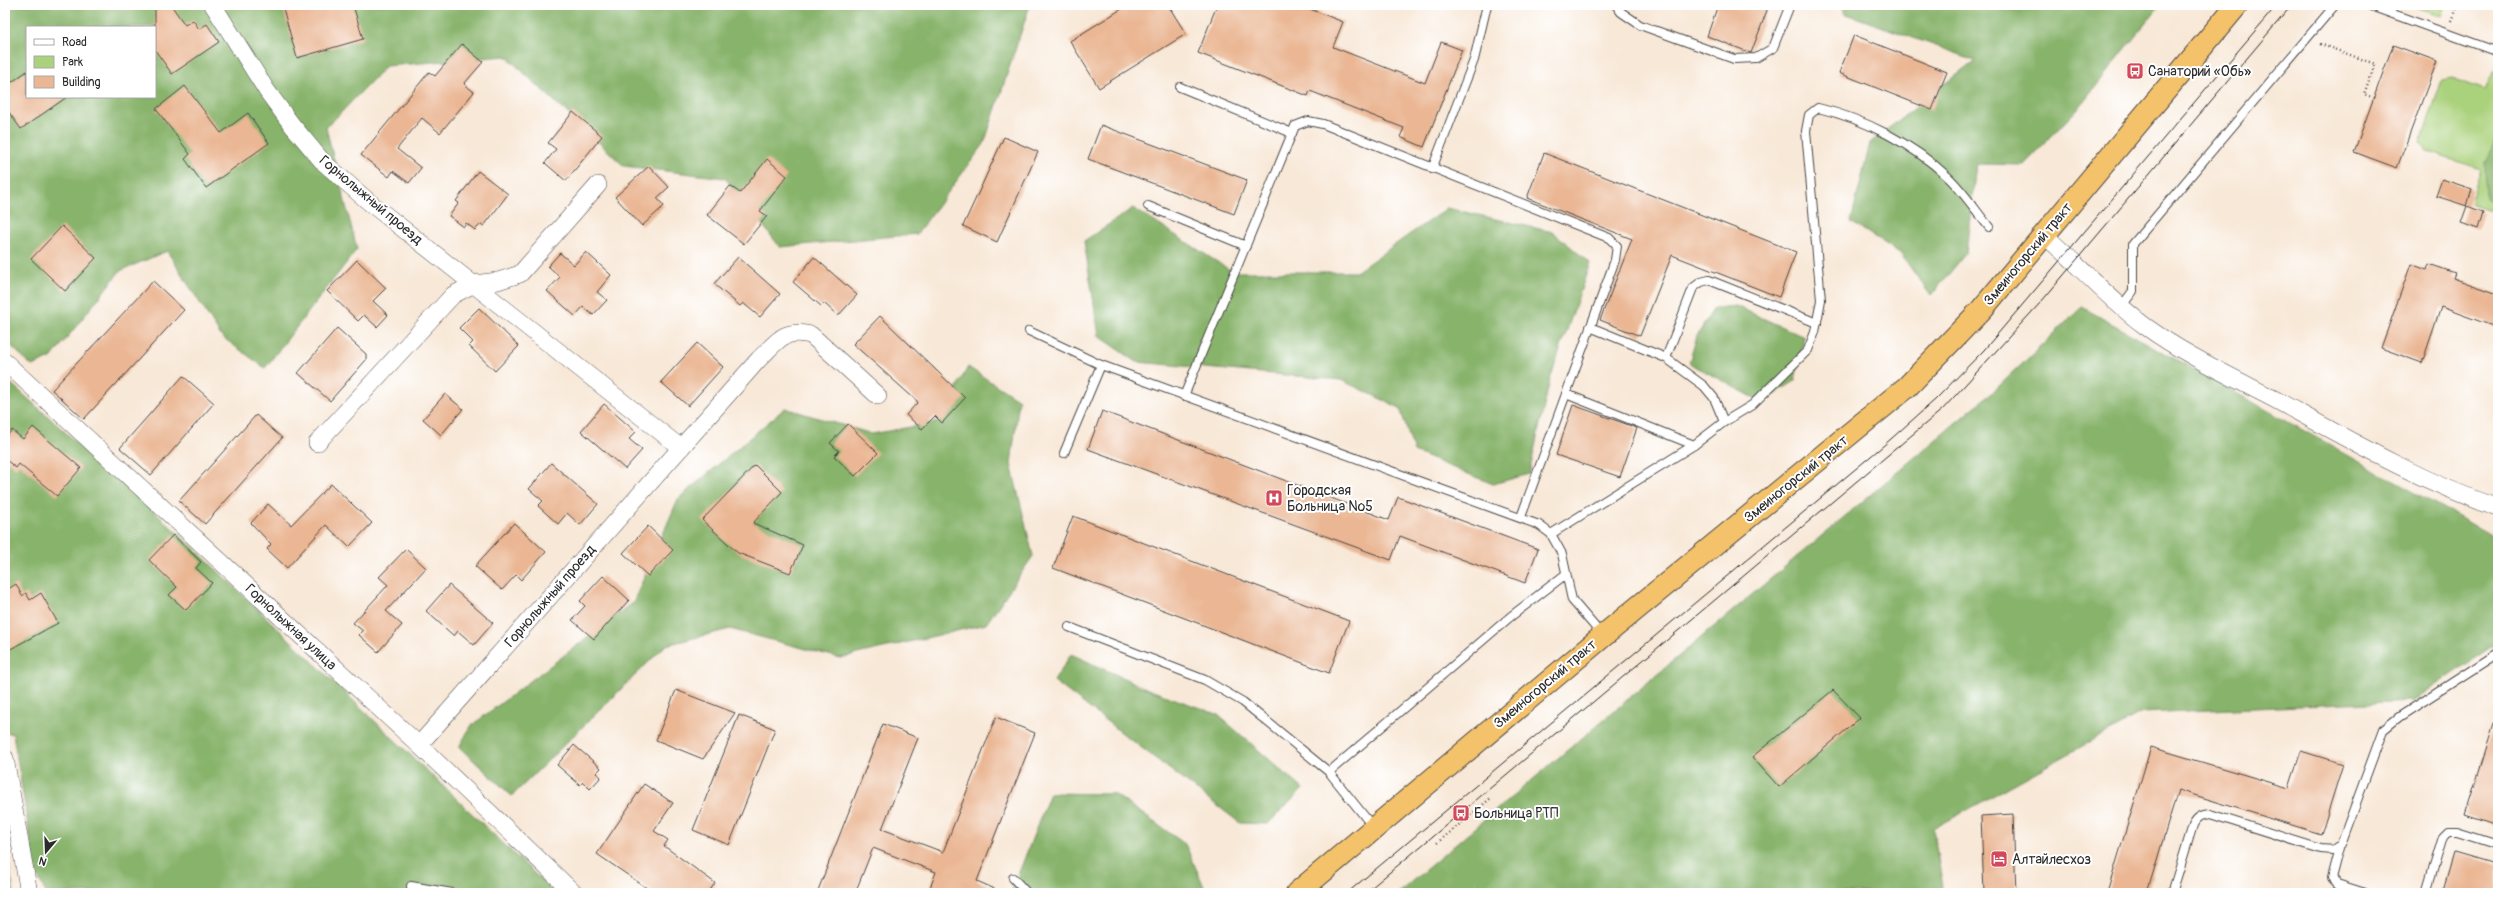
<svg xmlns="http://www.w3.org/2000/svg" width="2503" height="898" viewBox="0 0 2503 898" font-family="Pangolin,sans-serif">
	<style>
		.green { fill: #aad17b; stroke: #6a7e53 }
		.forest { fill: #87b36b; stroke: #596f4b; fill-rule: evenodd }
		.building { fill: #eab693 }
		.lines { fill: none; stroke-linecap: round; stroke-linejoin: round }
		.lane-casing { stroke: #4a4745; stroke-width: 10 }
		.street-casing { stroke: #4a4745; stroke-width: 18 }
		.highway-casing { stroke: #4a4745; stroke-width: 24 }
		.path { stroke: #4a4745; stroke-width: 2.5; stroke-dasharray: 1 3; stroke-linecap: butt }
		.lane { stroke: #fff; stroke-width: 8 }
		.street { stroke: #fff; stroke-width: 17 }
		.highway { stroke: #f4c26a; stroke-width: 22 }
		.tram { stroke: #2b2b2b; stroke-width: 1 }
		.labels { text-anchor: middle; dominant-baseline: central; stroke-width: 4; stroke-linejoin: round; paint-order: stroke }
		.poi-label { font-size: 14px; fill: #2b2b2b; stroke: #fff; text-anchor: start }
		.street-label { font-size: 14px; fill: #2b2b2b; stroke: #fff }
	</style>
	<rect width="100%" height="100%" fill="#fff"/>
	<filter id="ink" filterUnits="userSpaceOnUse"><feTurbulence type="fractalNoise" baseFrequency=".025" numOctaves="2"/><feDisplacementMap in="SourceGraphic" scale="8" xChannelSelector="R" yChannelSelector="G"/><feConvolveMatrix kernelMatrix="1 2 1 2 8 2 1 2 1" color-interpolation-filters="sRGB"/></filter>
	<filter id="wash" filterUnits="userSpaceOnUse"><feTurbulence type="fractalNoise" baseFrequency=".012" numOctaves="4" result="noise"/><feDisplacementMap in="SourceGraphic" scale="16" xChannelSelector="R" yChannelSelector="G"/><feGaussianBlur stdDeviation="0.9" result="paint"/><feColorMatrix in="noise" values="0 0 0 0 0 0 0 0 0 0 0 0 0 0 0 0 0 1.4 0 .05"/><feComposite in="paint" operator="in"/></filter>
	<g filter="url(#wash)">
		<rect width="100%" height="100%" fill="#f8e8d7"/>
		<g class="green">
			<path d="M2411 5H2446L2442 16Z"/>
			<path d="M2498 71V213L2470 203 2481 169 2426 151 2421 142 2442 80 2452 78 2485 90 2494 72Z"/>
		</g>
		<g class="forest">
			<path d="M5 5H1030L984 144 917 234 780 247 725 178 624 166 506 56 386 66 326 128 357 249 265 368 221 336 167 251 120 271 51 358 32 366 5 340ZM27 27H155V97H27Z"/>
			<path d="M1844 5H2160L2082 104 2024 165 1976 164 1966 253 1931 296 1900 253 1851 222 1870 143 1975 60 1844 13Z"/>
			<path d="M2498 135V205L2486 198 2485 162Z"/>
			<path d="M1133 208 1233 272H1356L1447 208 1553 232 1590 263 1550 379 1529 474 1493 484 1414 452 1400 408 1341 380 1137 362 1099 336 1084 241Z"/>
			<path d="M1736 306 1804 337 1795 381 1762 402 1689 363 1697 336 1714 308Z"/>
			<path d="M2082 307 2498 539V642L2413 701 2142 713 1933 829 1944 893H1398L1997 388Z"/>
			<path d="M968 367 1019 400 1011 464 1033 556 986 624 840 658 730 629 666 645 512 796 459 747 471 726 633 603 678 499 785 408 872 434 938 422Z"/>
			<path d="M5 378 181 536 555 893H46L36 873 13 734 5 732Z"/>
			<path d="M1071 654 1150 690 1217 714 1303 789 1268 824 1240 823 1054 681Z"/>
			<path d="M1050 793 1114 794 1185 844 1207 893H1011Z"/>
			<path d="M5 847 14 893H5Z"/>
		</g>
		<g id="blocks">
			<g class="building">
				<path d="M155 5H171L185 25 193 20 199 29 207 24 219 42 172 74 155 50Z"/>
				<path d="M282 5H353L363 39 297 58Z"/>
				<path d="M1128 5H1168L1186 34 1099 88 1070 41Z"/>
				<path d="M1217 5H1300L1343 22 1333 47 1425 83 1441 42 1462 50 1424 147 1400 137 1404 128 1310 91 1308 96 1198 53Z"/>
				<path d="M1718 5H1769L1751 53 1707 36Z"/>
				<path d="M1854 35 1947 72 1932 110 1839 73Z"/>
				<path d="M462 44 483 62 464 84 474 92 440 133 422 118 397 149 421 168 409 183 393 171 389 177 361 155 429 72 435 76Z"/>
				<path d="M2393 45 2437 61 2397 168 2354 152Z"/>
				<path d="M27 71V97H67L21 129 5 107V87Z"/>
				<path d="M185 86 221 133 248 113 269 143 206 188 185 159 190 154 156 109Z"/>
				<path d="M573 112 602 136 566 181 545 163 556 149 548 143Z"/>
				<path d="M1101 125 1247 180 1234 214 1088 159Z"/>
				<path d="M1004 137 1038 152 997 242 963 226Z"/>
				<path d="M1544 153 1796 252 1779 297 1672 255 1640 336 1600 320 1632 239 1527 198Z"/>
				<path d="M767 159 787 176 760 211 767 216 744 244 707 215 730 186 740 193Z"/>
				<path d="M649 166 669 187 657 198 664 206 642 226 615 197Z"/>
				<path d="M478 171 508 194 484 226 481 224 475 230 466 223 464 227 449 216 459 203 456 201Z"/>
				<path d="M2442 179 2472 189 2467 206 2436 196Z"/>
				<path d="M2467 206 2483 212 2478 229 2461 223Z"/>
				<path d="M62 226 96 258 65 291 31 259Z"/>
				<path d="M586 252 611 275 597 292 607 300 593 315 583 307 575 316 547 291 560 277 548 266 560 253 574 265Z"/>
				<path d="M738 257 780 294 760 317 743 303 740 306 714 284Z"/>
				<path d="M814 257 857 295 838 316 824 303 821 306 793 282Z"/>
				<path d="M357 260 386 288 373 301 388 315 377 327 364 315 358 321 327 291Z"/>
				<path d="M2411 264 2427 270 2429 264 2455 273 2453 278 2498 294V328L2441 307 2422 363 2381 348Z"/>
				<path d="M153 281 184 310 84 419 52 390Z"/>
				<path d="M479 308 519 346 495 371 469 346 473 342 459 328Z"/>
				<path d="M880 316 965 398 942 423 935 416 922 429 906 415 918 402 853 344Z"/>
				<path d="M337 328 366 354V360L330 401 298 373Z"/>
				<path d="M697 343 723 367 688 406 661 382Z"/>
				<path d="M183 376 214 403 151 475 120 448Z"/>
				<path d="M445 394 463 409 441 435 423 419Z"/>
				<path d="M604 404 636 432 629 439 642 450 625 469 581 431Z"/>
				<path d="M1573 405 1637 428 1620 477 1556 455Z"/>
				<path d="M1102 411 1389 520 1398 497 1538 549 1525 583 1400 536 1391 560 1088 449Z"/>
				<path d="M256 415 282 438 205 524 179 501Z"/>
				<path d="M848 424 878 453 855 476 834 456 839 451 830 443Z"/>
				<path d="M33 427 81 468 57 496 19 464 16 468 5 459V438L12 430 23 439Z"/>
				<path d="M551 463 598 504 580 525 567 513 558 524 538 506 543 501 529 489Z"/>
				<path d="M755 465 782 492 753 523 803 545 790 573 738 553 702 520Z"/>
				<path d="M331 484 372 523 349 547 326 525 287 568 267 549 271 544 251 523 268 504 291 525Z"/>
				<path d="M1073 516 1349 621 1329 673 1053 568Z"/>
				<path d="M514 523 546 552 521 580 516 575 502 590 475 566Z"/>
				<path d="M648 526 673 550 648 576 623 553Z"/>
				<path d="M173 535 201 562 196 568 212 583 186 610 169 595 177 587 149 560Z"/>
				<path d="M406 549 426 568 386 611 402 625 378 652 359 635 363 631 353 623 388 585 379 577Z"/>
				<path d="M603 576 629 600 594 639 572 620 585 606 580 601Z"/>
				<path d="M16 584 22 596 26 593 30 600 41 593 58 623 5 652V591Z"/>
				<path d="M449 585 493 623 474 645 458 631 454 636 426 611Z"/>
				<path d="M676 690 735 713 703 759 656 740Z"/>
				<path d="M1833 690 1860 718 1779 787 1752 757Z"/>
				<path d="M739 715 775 729 729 845 693 830Z"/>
				<path d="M996 717 1035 733 977 881 1004 893H928L936 872 873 848 855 893H817L883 724 918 738 882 829 943 852Z"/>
				<path d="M2495 721H2498V826L2465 815Z"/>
				<path d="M574 745 601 768 596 773 601 777 590 789 583 782 580 785 557 765Z"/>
				<path d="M2151 747 2289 788 2301 751 2343 764 2321 834 2178 790 2147 893H2107Z"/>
				<path d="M644 784 673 803 654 831 668 840 664 846 715 883 708 893H654L597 854Z"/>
				<path d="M2013 814 2016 893H1984L1981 816Z"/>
				<path d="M2454 852 2498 865V893H2453L2443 890Z"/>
			</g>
		</g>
	</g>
	<g filter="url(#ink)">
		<use href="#blocks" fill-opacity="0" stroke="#4a4745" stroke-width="1"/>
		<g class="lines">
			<g class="lane-casing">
				<g id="lane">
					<path d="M1616 5 1621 12 1640 25 1734 59 1756 58 1773 48 1790 5"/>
					<path d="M2368 5 2498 52"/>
					<path d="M1180 87 1292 133"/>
					<path d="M1432 169 1474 60 1487 5"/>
					<path d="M1148 206 1246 246"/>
					<path d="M2121 307 2133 291V244L2335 5"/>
					<path d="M1590 327 1666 358"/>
					<path d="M1029 331 1101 365 1539 525 1551 534 1562 554 1572 600 1602 635"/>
					<path d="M1566 394 1694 445"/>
					<path d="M1184 396 1295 126 1308 121 1323 124 1609 238 1617 246 1615 260 1521 517"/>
					<path d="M1724 422 1714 398 1704 386 1666 358 1693 288 1701 282 1709 280 1817 323"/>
					<path d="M1064 453 1101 365"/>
					<path d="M1551 534 1694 445 1724 422 1752 405 1808 350 1815 332 1821 300 1806 131 1809 115 1818 108C1865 119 1913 144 1948 177 1963 191 1976 211 1989 227"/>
					<path d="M1069 627 1205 680 1243 702 1329 772 1510 617 1566 574"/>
					<path d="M1329 772 1373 827"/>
					<path d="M2340 844 2331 878 2337 884 2365 893"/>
					<path d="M1013 878 1027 893"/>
					<path d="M411 886 452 893"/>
					<path d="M2172 893 2193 825C2197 817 2201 815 2210 814L2321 849 2333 850 2341 844 2383 730 2399 717 2498 653"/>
					<path d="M2426 893 2443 837 2448 832H2457L2498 845"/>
				</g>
			</g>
			<g class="street-casing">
				<g id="street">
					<path d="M213 5 267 91 292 125 323 162 369 202 681 448"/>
					<path d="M2044 235C2078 264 2108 299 2145 326 2185 355 2232 377 2276 400 2349 440 2420 481 2498 508"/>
					<path d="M5 362 419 745 574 893"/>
					<path d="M317 443 453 295 474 284 498 281 520 274 598 185"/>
					<path d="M419 745 759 359C778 341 783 328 811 335L878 396"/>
					<path d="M5 758 29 893"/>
				</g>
			</g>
			<g class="highway-casing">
				<path id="highway" d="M1297 893 1603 636 1907 387 1982 309 2237 5"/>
			</g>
			<g class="path">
				<path d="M2451 21 2457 5"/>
				<path d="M2320 44 2375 64 2364 94 2374 98"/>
				<path d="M1437 843 1491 798"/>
			</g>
			<use href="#lane" class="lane"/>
			<use href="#street" class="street"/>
			<use href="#highway" class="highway"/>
			<g class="tram">
				<path d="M1347 893 1883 446 1935 400 1984 350 2277 5"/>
				<path d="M1365 893 1943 409 2041 302 2292 5"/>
			</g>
		</g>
	</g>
	<defs>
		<g id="bus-square" transform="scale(0.9)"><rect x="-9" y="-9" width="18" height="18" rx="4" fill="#d1495b" stroke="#fff"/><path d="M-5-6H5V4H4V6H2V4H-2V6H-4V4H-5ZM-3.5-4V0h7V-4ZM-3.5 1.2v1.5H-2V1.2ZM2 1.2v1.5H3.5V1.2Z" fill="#fff"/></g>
		<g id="hospital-square" transform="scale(0.9)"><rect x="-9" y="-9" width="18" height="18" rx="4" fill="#d1495b" stroke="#fff"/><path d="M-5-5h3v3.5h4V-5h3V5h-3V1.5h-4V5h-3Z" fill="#fff"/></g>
		<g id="hotel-square" transform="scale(0.9)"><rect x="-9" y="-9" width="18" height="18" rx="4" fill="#d1495b" stroke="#fff"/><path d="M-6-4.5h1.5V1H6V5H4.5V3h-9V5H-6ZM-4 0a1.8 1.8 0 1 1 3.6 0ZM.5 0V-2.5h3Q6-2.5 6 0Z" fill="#fff"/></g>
	</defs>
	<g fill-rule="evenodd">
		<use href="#bus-square" x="2135" y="71"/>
		<use href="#hospital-square" x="1274" y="498"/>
		<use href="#bus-square" x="1461" y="813"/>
		<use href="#hotel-square" x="1999" y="859"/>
	</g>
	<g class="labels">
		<g class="poi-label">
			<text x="2148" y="71">Санаторий «Обь»</text>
			<text x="1287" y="490">Городская<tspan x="1287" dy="16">Больница №5</tspan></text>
			<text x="1474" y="813">Больница РТП</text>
			<text x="2012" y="859">Алтайлесхоз</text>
		</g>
		<g class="street-label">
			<text transform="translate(371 200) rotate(40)">Горнолыжный проезд</text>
			<text transform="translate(2028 254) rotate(-50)">Змеиногорский тракт</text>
			<text transform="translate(1796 479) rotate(-39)">Змеиногорский тракт</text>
			<text transform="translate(550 596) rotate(-49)">Горнолыжный проезд</text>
			<text transform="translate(291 627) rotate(43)">Горнолыжная улица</text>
			<text transform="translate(1545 684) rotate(-40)">Змеиногорский тракт</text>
		</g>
	</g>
	<rect width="2503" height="898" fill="none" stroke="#fff" stroke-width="20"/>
	<rect x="26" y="26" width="130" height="72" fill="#ffffff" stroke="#aaaaaa"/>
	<rect x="34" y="39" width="20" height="6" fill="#ffffff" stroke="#aaaaaa"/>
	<text x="62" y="46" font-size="12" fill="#2b2b2b">Road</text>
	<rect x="34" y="56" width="20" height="12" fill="#aad17b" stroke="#aaaaaa"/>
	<text x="62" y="66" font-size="12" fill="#2b2b2b">Park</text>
	<rect x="34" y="76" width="20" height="12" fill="#eab693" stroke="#aaaaaa"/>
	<text x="62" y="86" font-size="12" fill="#2b2b2b">Building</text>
	<g transform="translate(46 852) rotate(199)" stroke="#ffffff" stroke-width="3" paint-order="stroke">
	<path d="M0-3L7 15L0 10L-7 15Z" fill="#2b2b2b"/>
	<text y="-6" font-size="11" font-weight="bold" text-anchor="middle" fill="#2b2b2b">N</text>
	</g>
</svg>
